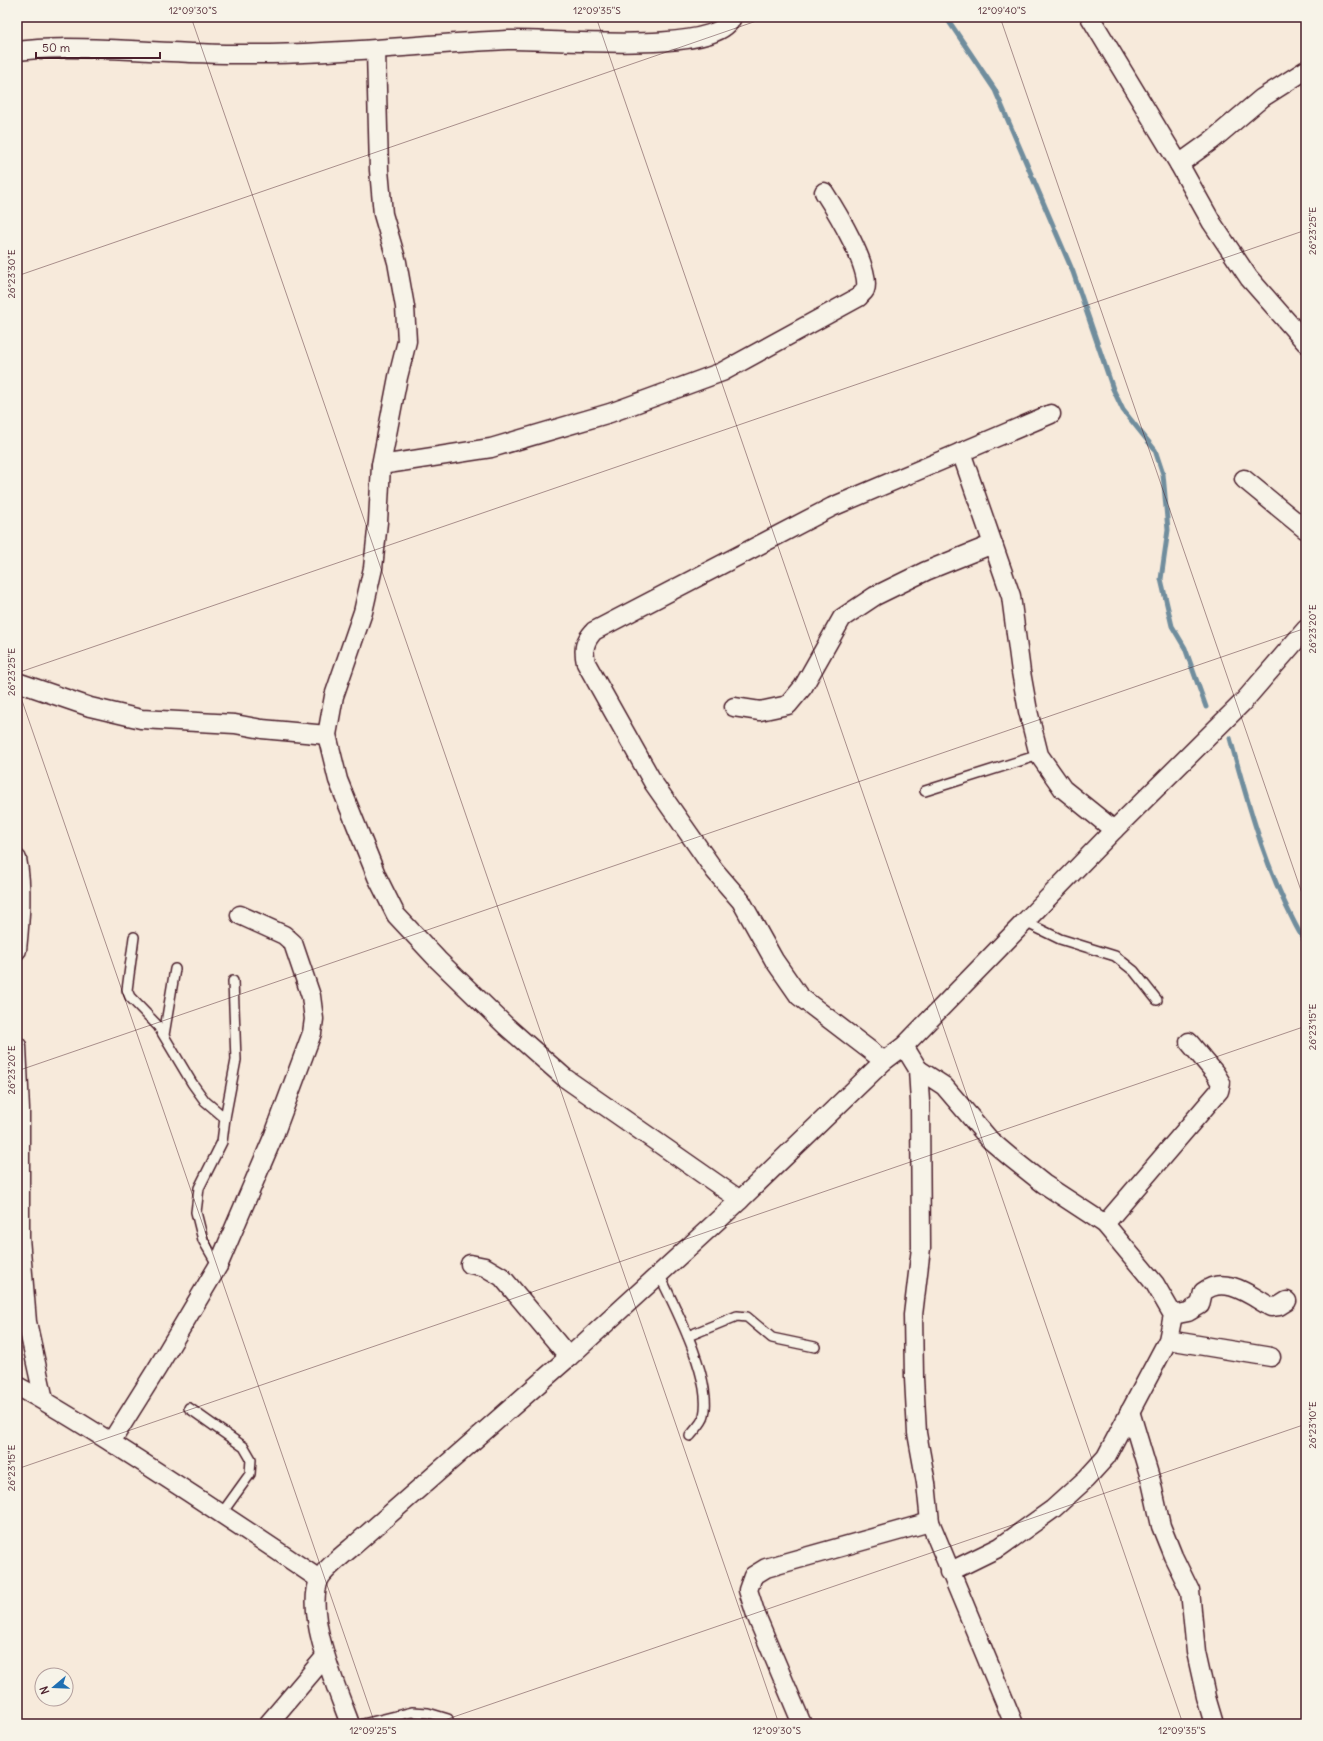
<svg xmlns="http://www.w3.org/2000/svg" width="1323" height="1741" viewBox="0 0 1323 1741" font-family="Delius,sans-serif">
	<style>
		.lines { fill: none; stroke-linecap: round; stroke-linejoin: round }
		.stream { stroke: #708d9d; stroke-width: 5 }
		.lane-casing { stroke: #4a1f2b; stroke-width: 12 }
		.street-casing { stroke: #4a1f2b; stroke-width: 21 }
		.lane { stroke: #f7f3e8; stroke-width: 9 }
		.street { stroke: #f7f3e8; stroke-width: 18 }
		.ticks { fill: none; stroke: #4a1f2b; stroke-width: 1; stroke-opacity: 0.45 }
		.neatline { fill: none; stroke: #4a1f2b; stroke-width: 1.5 }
		.ticks-label { font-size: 10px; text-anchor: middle; fill: #4a1f2b }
	</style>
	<rect width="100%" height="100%" fill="#f7eadb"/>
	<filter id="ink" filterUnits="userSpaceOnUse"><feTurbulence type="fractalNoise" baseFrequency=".025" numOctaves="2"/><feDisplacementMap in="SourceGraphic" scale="8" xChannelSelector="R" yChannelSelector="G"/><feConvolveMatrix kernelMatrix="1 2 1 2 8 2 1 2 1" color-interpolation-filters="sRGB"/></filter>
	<g filter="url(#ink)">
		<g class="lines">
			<g class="stream">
				<path d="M946 17 995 90 1073 272 1113 389 1123 410 1155 450 1163 474 1168 530 1161 579 1172 626 1185 648 1206 707"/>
				<path d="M1230 738C1249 808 1269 881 1306 944"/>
			</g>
			<g class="lane-casing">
				<g id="lane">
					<path d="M925 791 1039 755"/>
					<path d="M1025 922 1060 939 1115 956 1134 971 1157 1000"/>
					<path d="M134 937 127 990 130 997 158 1026 192 1083 205 1101 225 1118"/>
					<path d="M164 1035 175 969"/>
					<path d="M218 1266 203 1240 196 1212 199 1188 222 1142 225 1118 236 1060 233 981"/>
					<path d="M659 1274C675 1307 713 1380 704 1416 703 1422 695 1430 690 1436"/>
					<path d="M688 1336 737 1316 747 1317 772 1338 815 1347"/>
					<path d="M189 1408 244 1447 251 1459 250 1474 222 1513"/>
					<path d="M363 1724 412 1712 428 1713 448 1719"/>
				</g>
			</g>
			<g class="street-casing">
				<g id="street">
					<path d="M1090 17 1179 164 1212 223 1249 278 1306 343"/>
					<path d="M376 50 379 170 383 214 397 262 405 307 407 341 398 377 381 465 378 522 373 568 363 612 334 696 327 735 338 780 377 877 396 915 438 960 506 1026 565 1078 740 1200"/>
					<path d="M17 51C47 47 77 48 108 49 157 51 207 55 257 54 341 54 424 44 507 40 545 38 720 57 732 17"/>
					<path d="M1179 164 1211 141 1262 98 1306 70"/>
					<path d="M961 452 1011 596 1021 672 1028 711 1039 755 1063 789 1114 830"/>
					<path d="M381 465 491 448 610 413 722 372 859 297C860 295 864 292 865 290 873 271 835 209 824 192"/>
					<path d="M1244 479 1306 530"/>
					<path d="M17 682 90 707 141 719 235 724 262 729 327 735"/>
					<path d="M734 707 760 711 788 705 803 687 842 618 875 596 926 571 993 544"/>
					<path d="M17 859C23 888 20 920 17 950"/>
					<path d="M17 1046 20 1110V1238L27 1322 44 1400"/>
					<path d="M904 1046 918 1069 920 1102 921 1248 913 1315 914 1378 917 1433 926 1483 930 1522 1014 1724"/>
					<path d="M884 1061 799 996 774 960 741 901 715 871 654 784 586 663C583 649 584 642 594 631L832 507 1051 414"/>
					<path d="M918 1069 944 1086 990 1140 1010 1157 1044 1184 1105 1224 1155 1284 1173 1315 1168 1340 1106 1457 1086 1479 1053 1509 1000 1547 949 1572"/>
					<path d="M1105 1224 1219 1091 1221 1083 1215 1073 1189 1042"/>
					<path d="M470 1264 485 1267 502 1277 569 1357"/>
					<path d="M1173 1315 1188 1312 1200 1305 1203 1292C1225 1274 1251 1296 1271 1307L1279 1306 1287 1301"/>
					<path d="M1168 1340 1271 1357"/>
					<path d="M17 1386C60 1409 101 1436 142 1462 201 1500 260 1539 319 1579"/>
					<path d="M1130 1411 1151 1481 1161 1526 1173 1556 1190 1591 1196 1652 1206 1697 1214 1724"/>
					<path d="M111 1442 158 1367 218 1266 274 1135 312 1033 314 1019 311 996 293 943 284 935 240 915"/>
					<path d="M268 1724 325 1657"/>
					<path d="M350 1724C337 1688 305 1617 319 1580 323 1570 349 1550 358 1542L569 1357 740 1200 884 1061 904 1046 1114 830 1243 702 1306 629"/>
					<path d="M802 1724 756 1615 748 1590 753 1576 766 1568 930 1522"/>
				</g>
			</g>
			<use href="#lane" class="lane"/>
			<use href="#street" class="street"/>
		</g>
	</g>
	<path class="ticks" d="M191 17 779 1724M596 17 1183 1724M1000 17 1306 905M17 276 768 17M17 673 1306 230M17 686 375 1724M17 1071 1306 628M17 1469 1306 1026M433 1724 1306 1424"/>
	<rect width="1323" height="1741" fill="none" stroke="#f7f3e8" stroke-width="44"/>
	<g transform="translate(54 1687) rotate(251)"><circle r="19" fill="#f7f3e8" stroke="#b29e9c"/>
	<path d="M0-3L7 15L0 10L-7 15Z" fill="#1f6fb2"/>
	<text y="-6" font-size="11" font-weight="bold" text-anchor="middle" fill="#4a1f2b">N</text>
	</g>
	<path d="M36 52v6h124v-6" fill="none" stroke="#4a1f2b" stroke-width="2"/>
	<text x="42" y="52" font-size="12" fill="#4a1f2b" stroke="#f7f3e8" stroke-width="3" paint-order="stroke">50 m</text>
	<rect x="22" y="22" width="1279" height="1697" class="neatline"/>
	<g class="ticks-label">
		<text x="193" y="14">12°09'30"S</text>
		<text x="597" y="14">12°09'35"S</text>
		<text x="1002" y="14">12°09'40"S</text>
		<text transform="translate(1312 231) rotate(-90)" y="4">26°23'25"E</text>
		<text transform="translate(11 274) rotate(-90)" y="4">26°23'30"E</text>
		<text transform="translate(1312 629) rotate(-90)" y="4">26°23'20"E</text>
		<text transform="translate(11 672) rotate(-90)" y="4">26°23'25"E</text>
		<text transform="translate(1312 1027) rotate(-90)" y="4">26°23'15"E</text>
		<text transform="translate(11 1070) rotate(-90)" y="4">26°23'20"E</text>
		<text transform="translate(1312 1425) rotate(-90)" y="4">26°23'10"E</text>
		<text transform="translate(11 1468) rotate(-90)" y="4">26°23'15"E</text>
		<text x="373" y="1734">12°09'25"S</text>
		<text x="777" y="1734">12°09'30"S</text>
		<text x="1182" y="1734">12°09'35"S</text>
	</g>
</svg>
